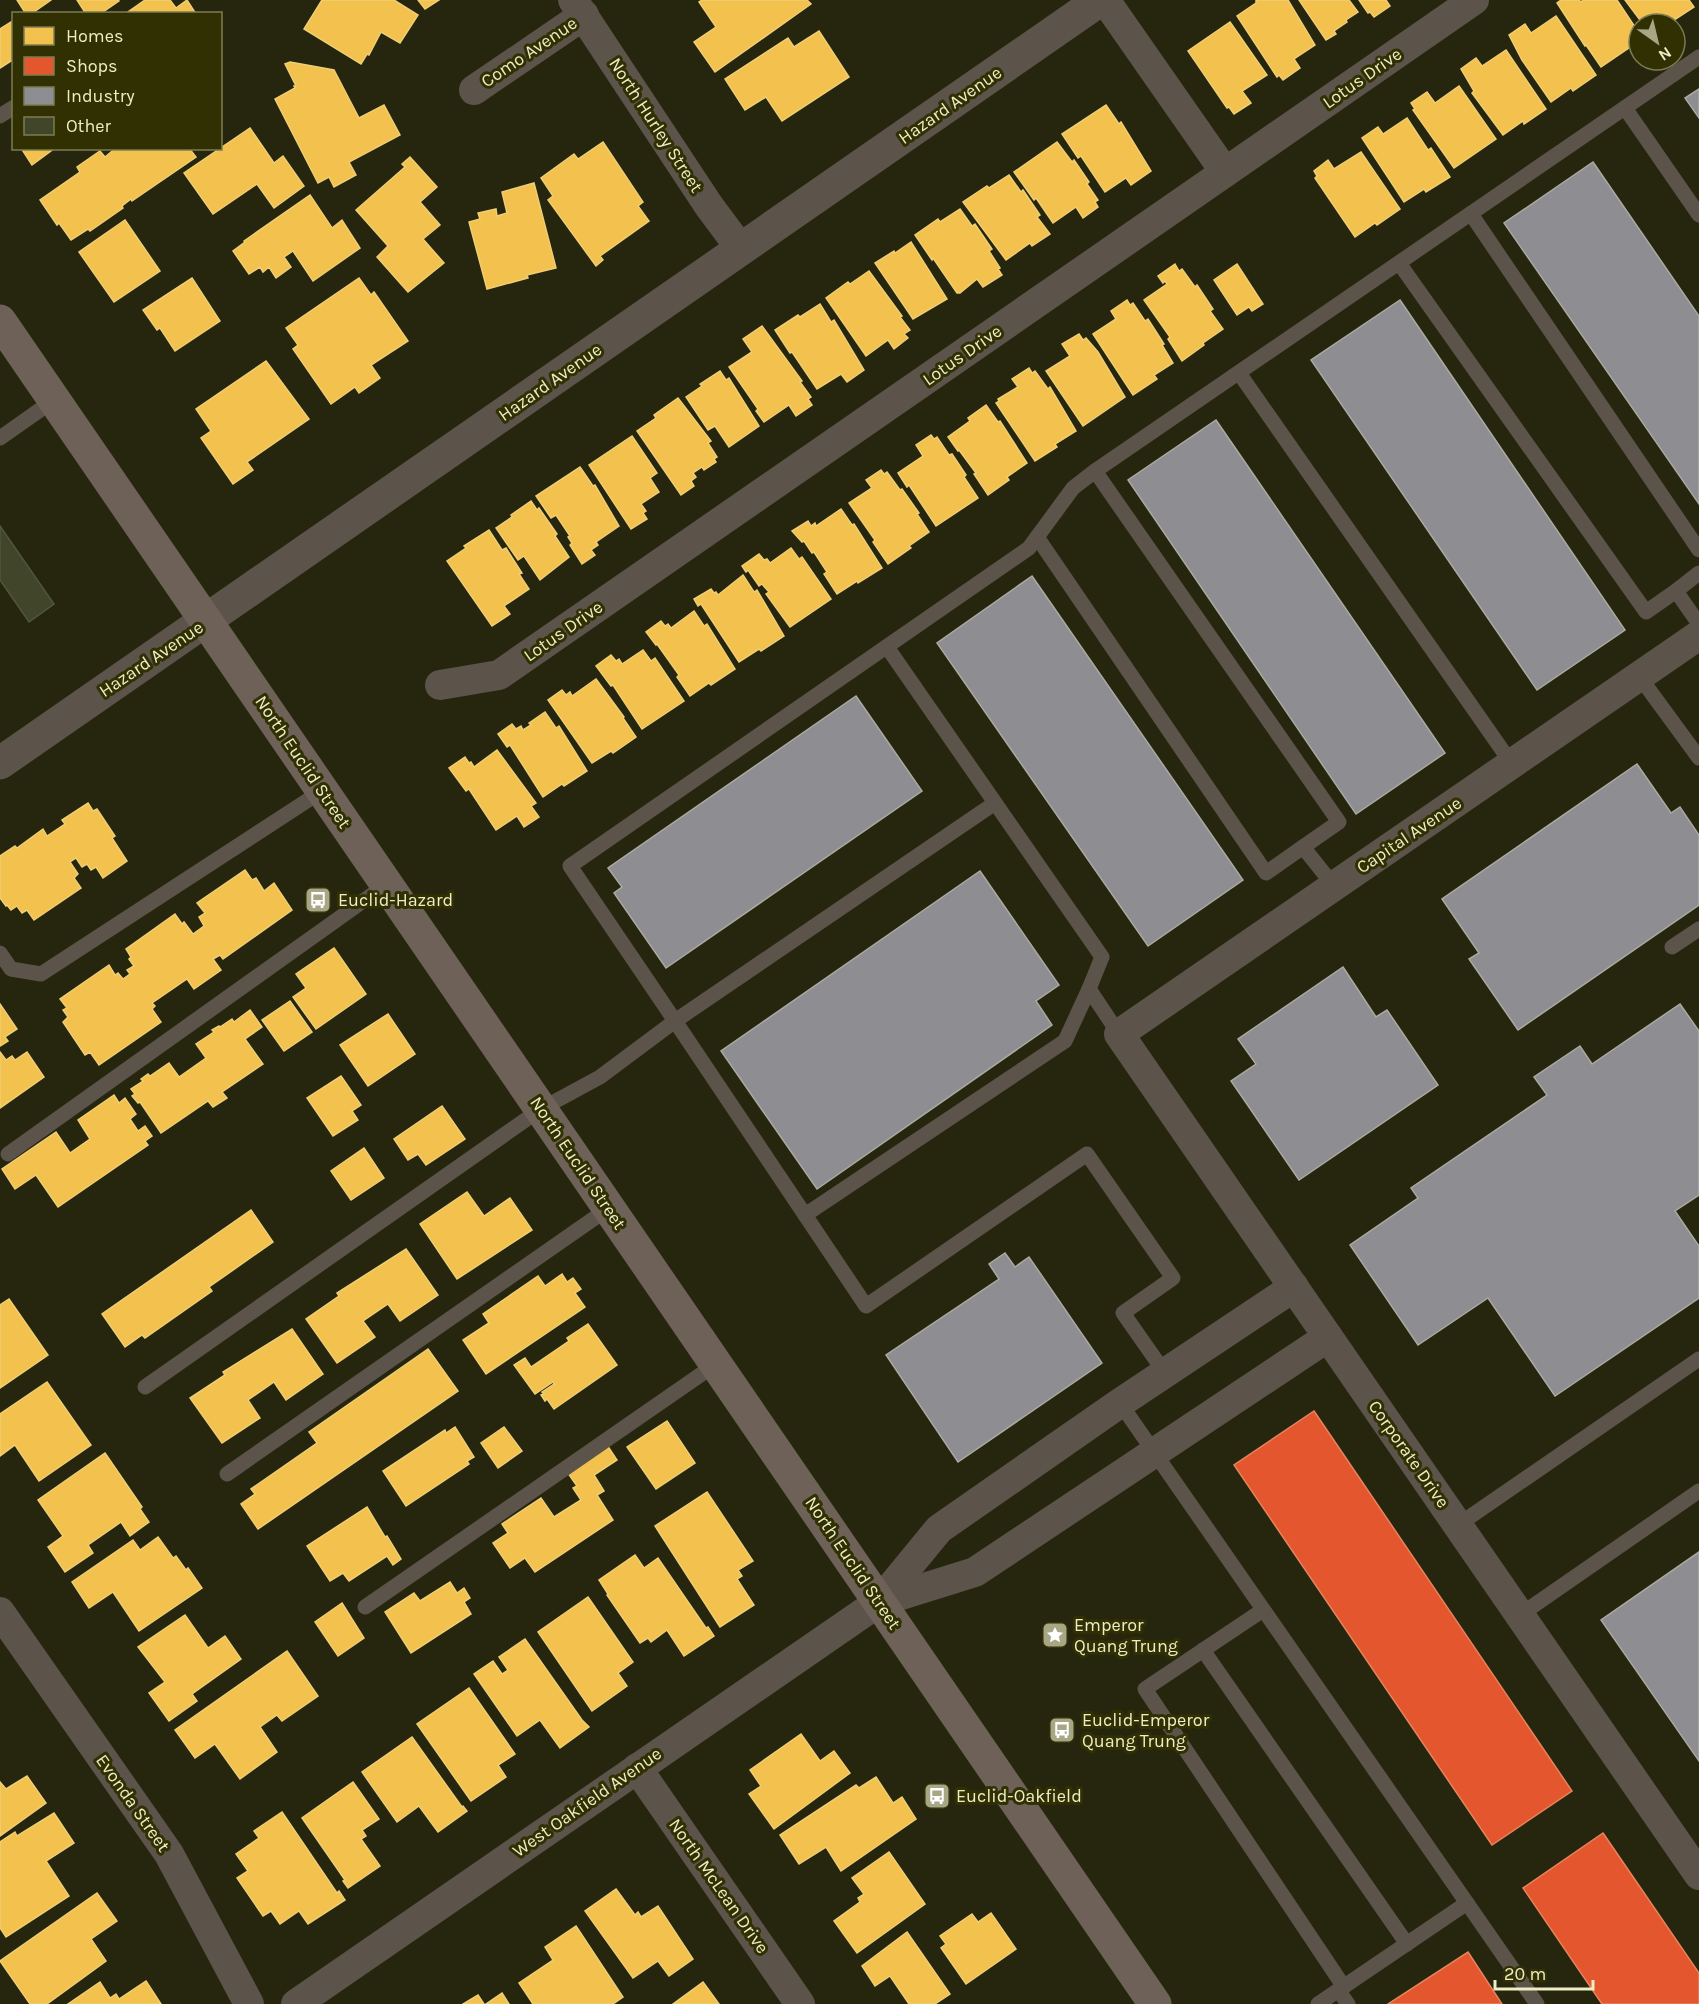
<svg xmlns="http://www.w3.org/2000/svg" width="1699" height="2004" viewBox="0 0 1699 2004" font-family="Karla,sans-serif">
	<style>
		.homes { fill: #f2c14e; stroke: #f0ce72; stroke-width: 1.5 }
		.shops { fill: #e4572e; stroke: #e7845c; stroke-width: 1.5 }
		.industry { fill: #8d8d92; stroke: #aaaaa2; stroke-width: 1.5 }
		.building { fill: #41462b; stroke: #51563e; stroke-width: 1.5 }
		.lines { fill: none; stroke-linecap: round; stroke-linejoin: round }
		.service { stroke: #5c534b; stroke-width: 15 }
		.minor { stroke: #5c534b; stroke-width: 30 }
		.tertiary { stroke: #5c534b; stroke-width: 33 }
		.primary { stroke: #6e6258; stroke-width: 33 }
		.labels { text-anchor: middle; dominant-baseline: central; stroke-width: 6; stroke-linejoin: round; paint-order: stroke }
		.street-label { font-size: 18px; fill: #ededc6; stroke: #313003 }
		.poi-label { font-size: 18px; fill: #ededc6; stroke: #313003; text-anchor: start }
	</style>
	<rect width="100%" height="100%" fill="#26260e"/>
	<g class="homes">
		<path d="M17 0H51L31 14H26Z"/>
		<path d="M77 0H118L119 1 100 14H86Z"/>
		<path d="M145 0H170L176 8 187 0 196 14H125Z"/>
		<path d="M322 0H394L418 15 400 43 381 32 369 55 367 54 361 64 304 29Z"/>
		<path d="M418 0H439L425 9Z"/>
		<path d="M702 0H807L811 4 715 72 694 42 716 27 699 2Z"/>
		<path d="M1288 0 1315 45 1294 59 1300 68 1283 80 1279 75 1277 77 1237 16 1256 3V0Z"/>
		<path d="M1299 0H1349L1358 12 1346 20 1347 22 1334 31 1336 34 1326 40Z"/>
		<path d="M1359 0H1386L1390 6 1374 17 1370 12 1368 13Z"/>
		<path d="M1561 0H1579L1581 2 1583 0H1617L1639 33V41L1601 67 1586 45 1585 46 1557 3Z"/>
		<path d="M1625 0H1689L1694 7 1671 22 1669 20 1664 24H1643Z"/>
		<path d="M1556 16 1596 75 1573 91 1571 88 1551 102 1522 60 1509 35 1525 24 1531 33Z"/>
		<path d="M14 20V59L0 68V29Z"/>
		<path d="M1230 22 1267 75 1242 91 1251 103 1234 114 1229 107 1227 108 1188 51Z"/>
		<path d="M819 31 849 77 782 121 766 97 745 110 725 79 788 38 794 47Z"/>
		<path d="M1506 50 1546 109 1524 124 1523 121 1503 135 1472 93 1474 91 1461 69 1476 58 1482 66Z"/>
		<path d="M290 62 334 70 359 118 384 105 400 135 349 162 356 175 334 187 329 177 318 183 275 99 295 88 294 86H296L285 64Z"/>
		<path d="M1459 86 1496 139 1454 168 1413 110 1415 109 1411 103 1427 92 1435 103Z"/>
		<path d="M1106 105 1119 124 1121 122 1151 171 1131 185 1126 178 1105 192 1081 156 1078 158 1062 134Z"/>
		<path d="M1407 118 1428 150 1431 148 1450 177 1426 192 1424 189 1404 202 1362 138 1378 127 1383 134Z"/>
		<path d="M250 128 274 163 283 156 304 186 274 208 257 184 213 214 184 173Z"/>
		<path d="M603 142 643 202 638 206 649 221 600 256 603 260 596 266 548 200 553 196 541 178 574 154 578 159Z"/>
		<path d="M1057 142 1072 162 1074 160 1089 182 1087 184 1098 200 1095 202 1098 207 1083 218 1076 207 1053 223 1036 198 1034 200 1014 172Z"/>
		<path d="M21 148H55L32 165Z"/>
		<path d="M116 148H189L196 157 132 201 131 199 122 206 123 208 90 231 88 229 71 240 59 223 57 225 40 200 80 172 77 167 100 151 105 157Z"/>
		<path d="M1361 152 1400 209 1377 225 1375 223 1355 237 1315 178 1317 176 1314 171 1328 160 1334 169Z"/>
		<path d="M410 157 437 187 420 202 440 225 423 239 444 263 408 292 377 257 388 246 356 210 405 167 402 164Z"/>
		<path d="M1009 175 1021 192 1023 190 1040 215 1037 217 1050 234 1032 246 1030 243 1006 260 963 202 987 186 989 188Z"/>
		<path d="M534 183 556 268 527 275 528 278 487 289 469 222 480 219 478 213 496 209 497 216 507 213 502 192Z"/>
		<path d="M310 195 332 228 342 220 360 248 313 281 293 251 284 257 291 267 276 278 269 267 263 272 260 267 249 274 233 251 245 242 244 241Z"/>
		<path d="M960 209 972 226 975 224 992 249 989 251 1000 268 998 269 1002 275 983 287 977 279 960 293H957L933 258 932 260 915 235 938 219 940 222Z"/>
		<path d="M125 220 160 271 114 302 79 252Z"/>
		<path d="M911 242 947 299 913 319 875 263 894 251 895 253Z"/>
		<path d="M1175 264 1179 271 1182 269 1195 287 1197 285 1213 309 1210 311 1223 329 1203 343 1204 345 1182 361 1168 339 1170 337 1144 300 1167 284 1165 281 1163 283 1158 276Z"/>
		<path d="M1237 264 1263 304 1252 311 1249 307 1237 315 1214 280Z"/>
		<path d="M869 271 902 316 900 317 910 330 904 334 908 338 894 349 888 340 866 356 826 298 848 282 850 284Z"/>
		<path d="M192 278 220 321 175 351 160 328 157 330 143 310Z"/>
		<path d="M359 278 371 295 374 292 408 341 371 365 380 378 359 393 355 387 331 404 293 349 298 345 286 328Z"/>
		<path d="M1127 300 1130 305 1133 303 1145 321 1148 319 1164 344 1162 345 1173 363 1154 375 1157 379 1133 395 1093 334 1116 319 1111 311Z"/>
		<path d="M820 304 831 322 834 320 864 370 847 382 841 374 817 389 792 352 790 353 775 330 798 315 800 317Z"/>
		<path d="M762 326 802 381 800 382 811 397 808 399 812 405 796 416 789 405 764 422 756 411 758 409 729 367 752 352 743 339Z"/>
		<path d="M1079 334 1083 340 1086 338 1098 352 1125 397 1083 426 1046 371 1070 356 1062 344Z"/>
		<path d="M266 361 309 419 247 462 253 470 233 484 201 438 211 431 196 409Z"/>
		<path d="M1029 368 1032 373 1035 371 1048 389 1050 387 1076 431 1055 444 1057 447 1035 461 996 403 999 401 998 399 1018 387 1012 379Z"/>
		<path d="M720 371 726 380 729 378 759 426 729 447 715 426 708 430 686 397 702 386 700 384Z"/>
		<path d="M678 398 711 441 708 443 717 457 714 459 716 462 704 470 702 467 693 473 696 477 691 481 694 486 681 495 637 431 656 418 654 415Z"/>
		<path d="M986 405 998 422 1000 421 1027 463 1007 477 1009 480 988 495 974 474 976 473 959 450 958 451 948 437 970 421 968 418Z"/>
		<path d="M931 435 934 439 937 437 949 455 952 454 966 475 964 477 978 498 936 526 909 485 907 487 898 473 923 456 916 445Z"/>
		<path d="M632 436 657 473 650 478 659 492 641 504 646 511 643 513 647 519 631 529 589 465Z"/>
		<path d="M580 467 593 486 595 485 619 526 596 542 598 545 591 550 595 555 582 564 570 545 572 543 568 537 570 536 556 515 551 518 536 496Z"/>
		<path d="M881 470 884 474 887 472 900 490 902 489 919 513 917 514 929 532 909 546 911 548 888 564 873 542 875 540 849 503 872 488 866 480Z"/>
		<path d="M531 501 537 510 539 508 557 534 555 536 569 557 540 580 524 556 518 560 496 528 512 517 511 515Z"/>
		<path d="M841 509 852 525 854 524 882 568 858 583 857 581 837 594 824 574 827 572 814 552 812 553 804 541 802 542 792 531 808 521 811 526 815 523 816 526Z"/>
		<path d="M489 530 502 550 506 548 522 573 519 574 529 589 504 606 510 614 492 626 447 561 466 548 464 546Z"/>
		<path d="M791 548 799 559 802 557 831 599 790 627 766 594 769 592 762 584 759 586 748 570 746 572 742 566 759 554 764 560 767 559 770 563Z"/>
		<path d="M743 575 754 592 757 590 784 636 761 651 759 649 739 662 701 604 698 606 694 599 711 589 714 593 716 592 718 595Z"/>
		<path d="M694 611 704 626 707 624 735 669 711 685 709 683 690 696 677 677 679 675 657 644 656 645 646 632 661 621 665 626 668 624 671 628Z"/>
		<path d="M643 650 651 661 655 658 684 701 642 729 613 685 611 686 596 666 611 655 616 661 619 659 622 664Z"/>
		<path d="M596 679 624 717 623 718 636 737 613 753 611 751 592 763 548 700 562 690 566 695 570 692 572 696Z"/>
		<path d="M545 712 556 728 559 726 587 771 564 786 562 784 543 797 510 745 507 747 498 734 512 724 516 729 521 726 523 730 531 725 529 723Z"/>
		<path d="M497 750 536 803 531 806 539 817 524 827 517 816 496 830 469 789 466 791 449 768 465 757 469 763 471 762 474 767Z"/>
		<path d="M88 803 93 811 97 809 115 836 112 838 127 861 103 878 96 867 91 870 87 864 82 867 76 858 70 862 78 874 74 878 81 888 34 920 27 910 22 913 17 906 11 910 7 905 6 906 0 898V856L15 846 17 848 43 829 47 836 65 824 62 820Z"/>
		<path d="M245 870 252 880 256 878 264 891 274 883 292 910 223 959 220 955 213 959 221 970 194 989 187 979 152 1003 155 1006 152 1009 161 1022 99 1065 90 1052 85 1055 63 1022 68 1017 63 1010 67 1008 60 999 109 965 115 975 118 973 123 979 130 974 127 970 134 966 129 959 131 957 126 949 175 914 182 924 184 922 193 934 204 926 199 917 205 913 197 903Z"/>
		<path d="M334 948 366 994 316 1029 293 997 306 988 296 974Z"/>
		<path d="M290 1001 312 1032 284 1051 262 1020Z"/>
		<path d="M0 1004 17 1029 5 1037 8 1041 0 1046Z"/>
		<path d="M250 1010 262 1027 245 1039 263 1064 222 1092 227 1098 213 1107 208 1101 161 1133 140 1102 138 1103 132 1096 135 1094 131 1089 143 1081 141 1079 148 1074 150 1076 169 1063 179 1077 206 1058 196 1044 214 1032 212 1030 219 1026 220 1027 232 1019 234 1022Z"/>
		<path d="M388 1014 415 1054 368 1086 340 1045Z"/>
		<path d="M0 1052 6 1060 12 1056 15 1060 27 1052 44 1077 0 1108Z"/>
		<path d="M341 1076 361 1105 352 1111 358 1120 333 1136 307 1098Z"/>
		<path d="M114 1095 119 1103 125 1098 136 1114 130 1119 138 1131 145 1126 152 1136 145 1141 148 1145 58 1207 36 1175 15 1189 2 1169 56 1132 70 1153 90 1139 78 1120Z"/>
		<path d="M442 1106 465 1139 426 1165 418 1154 408 1160 394 1139Z"/>
		<path d="M364 1148 384 1178 351 1200 331 1171Z"/>
		<path d="M467 1192 484 1216 510 1198 532 1230 457 1279 420 1224Z"/>
		<path d="M251 1210 273 1242 209 1287 212 1291 145 1338 142 1335 125 1347 102 1314Z"/>
		<path d="M406 1249 438 1295 400 1321 388 1304 363 1321 375 1337 337 1363 306 1319 339 1296 337 1293Z"/>
		<path d="M562 1274 567 1282 573 1278 581 1289 575 1293 585 1307 486 1374 463 1340 489 1323 483 1314 538 1276 545 1286Z"/>
		<path d="M9 1299 48 1355 0 1388V1305Z"/>
		<path d="M588 1324 617 1365 554 1409 547 1399 545 1401 541 1395 544 1394 542 1392 554 1384 553 1382 535 1394 514 1365 525 1358 531 1367 569 1341 567 1338Z"/>
		<path d="M292 1329 323 1374 286 1400 274 1382 248 1400 260 1418 222 1443 190 1398 225 1375 223 1372Z"/>
		<path d="M428 1349 458 1391 258 1529 241 1504 255 1494 251 1489 317 1443 309 1432Z"/>
		<path d="M47 1382 91 1445 39 1481 15 1445 0 1456V1414Z"/>
		<path d="M667 1421 695 1463 656 1489 627 1447Z"/>
		<path d="M455 1427 474 1457 467 1461 469 1464 406 1506 383 1471 445 1430 446 1433Z"/>
		<path d="M504 1427 522 1451 498 1468 481 1443Z"/>
		<path d="M605 1442 617 1460 594 1475 604 1491 597 1495 613 1520 535 1572 525 1558 510 1568 493 1543 508 1533 502 1524 541 1498 554 1517 581 1500 573 1488 577 1486 565 1469Z"/>
		<path d="M105 1453 142 1507 140 1509 149 1522 130 1536 121 1522 88 1545 93 1553 65 1572 48 1547 63 1536 38 1500Z"/>
		<path d="M707 1492 753 1561 738 1570 742 1576 737 1579 754 1605 720 1627 655 1526Z"/>
		<path d="M367 1507 385 1537 387 1536 401 1559 393 1565 387 1556 349 1581 343 1573 330 1581 307 1546Z"/>
		<path d="M158 1537 173 1558 176 1556 186 1570 188 1568 202 1588 139 1631 113 1592 89 1608 72 1582 133 1540 140 1550Z"/>
		<path d="M635 1555 644 1568 658 1558 706 1628 708 1627 714 1636 684 1656 667 1630 651 1642 648 1638 640 1643 607 1595 608 1594 599 1580Z"/>
		<path d="M450 1582 457 1593 464 1588 470 1598 464 1602 471 1614 411 1653 385 1612 414 1593 420 1601Z"/>
		<path d="M588 1597 633 1662 618 1673 627 1686 592 1711 538 1632Z"/>
		<path d="M342 1603 364 1638 338 1656 315 1622Z"/>
		<path d="M185 1615 208 1648 225 1636 241 1659 192 1694 197 1701 169 1721 149 1693 165 1682 138 1647Z"/>
		<path d="M525 1639 582 1720 589 1727 560 1748 540 1720 517 1736 474 1674 493 1661 502 1674 508 1670 499 1657Z"/>
		<path d="M287 1651 318 1696 282 1721 277 1715 260 1727 277 1752 240 1779 215 1744 195 1758 175 1730Z"/>
		<path d="M469 1688 515 1754 498 1765 506 1777 471 1801 417 1724Z"/>
		<path d="M801 1734 820 1761 834 1751 850 1773 774 1829 749 1794 761 1786 750 1770Z"/>
		<path d="M412 1737 462 1807 463 1806 467 1811 438 1832 419 1806 397 1822 362 1772Z"/>
		<path d="M27 1776 46 1803 0 1836V1782L6 1789Z"/>
		<path d="M876 1777 893 1803 902 1797 916 1819 841 1871 826 1847 799 1864 780 1835 856 1785 859 1788Z"/>
		<path d="M353 1782 379 1819 362 1830 366 1836 361 1839 380 1866 348 1888 343 1881 345 1880 302 1818Z"/>
		<path d="M282 1812 337 1893 339 1891 345 1900 308 1924 299 1911 280 1924 271 1911 263 1916 237 1878 248 1871 236 1854 259 1838 254 1831Z"/>
		<path d="M54 1813 74 1843 46 1861 69 1896 6 1937 0 1928V1842L15 1832 17 1836Z"/>
		<path d="M889 1852 925 1904 857 1953 834 1921 860 1902 858 1898 864 1894 852 1878Z"/>
		<path d="M616 1889 635 1915 638 1912 641 1917 658 1906 693 1959 669 1976 658 1961 633 1978 585 1911Z"/>
		<path d="M97 1893 117 1921 91 1939 106 1961 47 2004H30L0 1961Z"/>
		<path d="M991 1913 1016 1949 966 1984 941 1948 946 1944 940 1936 972 1914 978 1922Z"/>
		<path d="M576 1926 623 1997 613 2004H533L519 1983 553 1960 545 1947Z"/>
		<path d="M907 1932 950 1994 935 2004H909L890 1976 875 1986 862 1966Z"/>
		<path d="M146 1981 161 2004H68L100 1982 110 1998 116 1994 119 1999Z"/>
		<path d="M703 1982 719 2004H673Z"/>
		<path d="M502 1993 509 2004H486Z"/>
		<path d="M478 1995 484 2004H463Z"/>
	</g>
	<g class="shops">
		<path d="M1314 1411 1572 1791 1492 1845 1234 1465Z"/>
		<path d="M1603 1833 1699 1973V2004H1602L1523 1888Z"/>
		<path d="M1468 1952 1502 2004H1388Z"/>
	</g>
	<g class="industry">
		<path d="M1699 89V118L1685 98Z"/>
		<path d="M1593 162 1699 316V504L1504 223Z"/>
		<path d="M1400 300 1625 630 1537 690 1311 360Z"/>
		<path d="M1216 420 1445 753 1356 814 1128 480Z"/>
		<path d="M1032 576 1243 880 1148 946 937 643Z"/>
		<path d="M856 696 922 791 666 968 614 893 622 887 608 868Z"/>
		<path d="M1637 764 1671 813 1680 807 1699 835V905L1518 1030 1469 959 1479 953 1442 899Z"/>
		<path d="M980 871 1059 985 1036 1001 1052 1025 817 1189 721 1051Z"/>
		<path d="M1343 967 1376 1017 1387 1010 1438 1085 1299 1180 1231 1081 1256 1064 1238 1039Z"/>
		<path d="M1680 1004 1699 1031V1195L1675 1211 1699 1246V1298L1555 1396 1488 1298 1418 1345 1350 1245 1418 1198 1411 1188 1547 1095 1534 1077 1580 1046 1592 1064Z"/>
		<path d="M1005 1253 1015 1267 1029 1257 1102 1363 958 1462 886 1355 999 1279 989 1264Z"/>
		<path d="M1699 1552V1761L1601 1620Z"/>
	</g>
	<path class="building" d="M0 526 54 604 29 622 0 580Z"/>
	<g class="lines">
		<g class="service">
			<path d="M1625 108 1699 215"/>
			<path d="M0 116 14 107"/>
			<path d="M1471 214 1699 550"/>
			<path d="M1399 263 1646 612 1676 591"/>
			<path d="M1239 373 1512 764"/>
			<path d="M0 438 54 400"/>
			<path d="M1095 471 1339 822 1303 847 1334 886"/>
			<path d="M1037 537 1266 873 1303 847"/>
			<path d="M1699 573 1676 591 1699 624"/>
			<path d="M887 647 1102 957 1089 989"/>
			<path d="M1639 676 1699 758"/>
			<path d="M995 803 675 1021 866 1306 1087 1154 1173 1278 1123 1313 1165 1373"/>
			<path d="M1672 947 1699 929"/>
			<path d="M0 953 11 969 41 974 322 791"/>
			<path d="M8 1154 387 884"/>
			<path d="M805 1215 1065 1041 1089 989 1119 1034"/>
			<path d="M145 1387 541 1109 600 1077 675 1021 570 866 1029 548 1073 488 1095 471 1699 57"/>
			<path d="M1120 1403 1537 2004"/>
			<path d="M227 1474 609 1208"/>
			<path d="M1458 1525 1699 1359"/>
			<path d="M365 1607 716 1364"/>
			<path d="M1263 1610 1145 1689 1344 1987"/>
			<path d="M1520 1615 1699 1491"/>
			<path d="M1203 1650 1407 1944"/>
			<path d="M1338 1990 1348 2004"/>
			<path d="M1318 2004 1467 1903"/>
		</g>
		<g class="minor">
			<path d="M573 0 709 206 741 249"/>
			<path d="M1105 0 1225 172"/>
			<path d="M474 90 584 15"/>
			<path d="M1699 635 1119 1034 1699 1875"/>
			<path d="M440 685 499 675 1474 0"/>
			<path d="M879 1602 975 1572 1328 1337"/>
			<path d="M0 1612 169 1854 249 2004"/>
			<path d="M637 1768 800 2004"/>
			<path d="M296 2004 879 1602 939 1529 1120 1403 1294 1287"/>
		</g>
		<path class="tertiary" d="M0 763 1100 0"/>
		<path class="primary" d="M0 321 1155 2004"/>
	</g>
	<defs>
		<g id="bus-square" transform="scale(1.35)"><rect x="-9" y="-9" width="18" height="18" rx="4" fill="#a7a786" stroke="#313003"/><path d="M-5-6H5V4H4V6H2V4H-2V6H-4V4H-5ZM-3.5-4V0h7V-4ZM-3.5 1.2v1.5H-2V1.2ZM2 1.2v1.5H3.5V1.2Z" fill="#fff"/></g>
		<g id="sight-square" transform="scale(1.35)"><rect x="-9" y="-9" width="18" height="18" rx="4" fill="#a7a786" stroke="#313003"/><path d="M0-6L1.8-2.2L6-1.7L2.9 1.2L3.7 5.4L0 3.3L-3.7 5.4L-2.9 1.2L-6-1.7L-1.8-2.2Z" fill="#fff"/></g>
	</defs>
	<g fill-rule="evenodd">
		<use href="#bus-square" x="318" y="900"/>
		<use href="#sight-square" x="1055" y="1635"/>
		<use href="#bus-square" x="1062" y="1730"/>
		<use href="#bus-square" x="937" y="1796"/>
	</g>
	<g class="labels">
		<g class="street-label">
			<text transform="translate(529 52) rotate(-34)">Como Avenue</text>
			<text transform="translate(1362 78) rotate(-35)">Lotus Drive</text>
			<text transform="translate(950 105) rotate(-35)">Hazard Avenue</text>
			<text transform="translate(656 125) rotate(57)">North Hurley Street</text>
			<text transform="translate(962 355) rotate(-35)">Lotus Drive</text>
			<text transform="translate(550 382) rotate(-35)">Hazard Avenue</text>
			<text transform="translate(563 631) rotate(-35)">Lotus Drive</text>
			<text transform="translate(151 659) rotate(-34)">Hazard Avenue</text>
			<text transform="translate(303 762) rotate(56)">North Euclid Street</text>
			<text transform="translate(1409 835) rotate(-34)">Capital Avenue</text>
			<text transform="translate(578 1163) rotate(56)">North Euclid Street</text>
			<text transform="translate(1409 1454) rotate(55)">Corporate Drive</text>
			<text transform="translate(853 1563) rotate(56)">North Euclid Street</text>
			<text transform="translate(587 1802) rotate(-35)">West Oakfield Avenue</text>
			<text transform="translate(133 1803) rotate(55)">Evonda Street</text>
			<text transform="translate(719 1886) rotate(55)">North McLean Drive</text>
		</g>
		<g class="poi-label">
			<text x="338" y="900">Euclid-Hazard</text>
			<text x="1074" y="1625">Emperor<tspan x="1074" dy="21">Quang Trung</tspan></text>
			<text x="1082" y="1720">Euclid-Emperor<tspan x="1082" dy="21">Quang Trung</tspan></text>
			<text x="956" y="1796">Euclid-Oakfield</text>
		</g>
	</g>
	<rect x="12" y="12" width="210" height="138" fill="#313003" stroke="#7c7c51" stroke-width="1.5"/>
	<rect x="24" y="27" width="30" height="18" fill="#f2c14e" stroke="#7c7c51" stroke-width="1.5"/>
	<text x="66" y="42" font-size="18" fill="#ededc6">Homes</text>
	<rect x="24" y="57" width="30" height="18" fill="#e4572e" stroke="#7c7c51" stroke-width="1.5"/>
	<text x="66" y="72" font-size="18" fill="#ededc6">Shops</text>
	<rect x="24" y="87" width="30" height="18" fill="#8d8d92" stroke="#7c7c51" stroke-width="1.5"/>
	<text x="66" y="102" font-size="18" fill="#ededc6">Industry</text>
	<rect x="24" y="117" width="30" height="18" fill="#41462b" stroke="#7c7c51" stroke-width="1.5"/>
	<text x="66" y="132" font-size="18" fill="#ededc6">Other</text>
	<g transform="translate(1657 42) rotate(146)"><circle r="28" fill="#313003" stroke="#7c7c51" stroke-width="1.5"/>
	<path d="M0-4.5L10 22L0 15L-10 22Z" fill="#a7a786"/>
	<text y="-9" font-size="16" font-weight="bold" text-anchor="middle" fill="#ededc6">N</text>
	</g>
	<path d="M1495 1980v9h98v-9" fill="none" stroke="#ededc6" stroke-width="3"/>
	<text x="1504" y="1980" font-size="18" fill="#ededc6" stroke="#313003" stroke-width="4.5" paint-order="stroke">20 m</text>
</svg>
